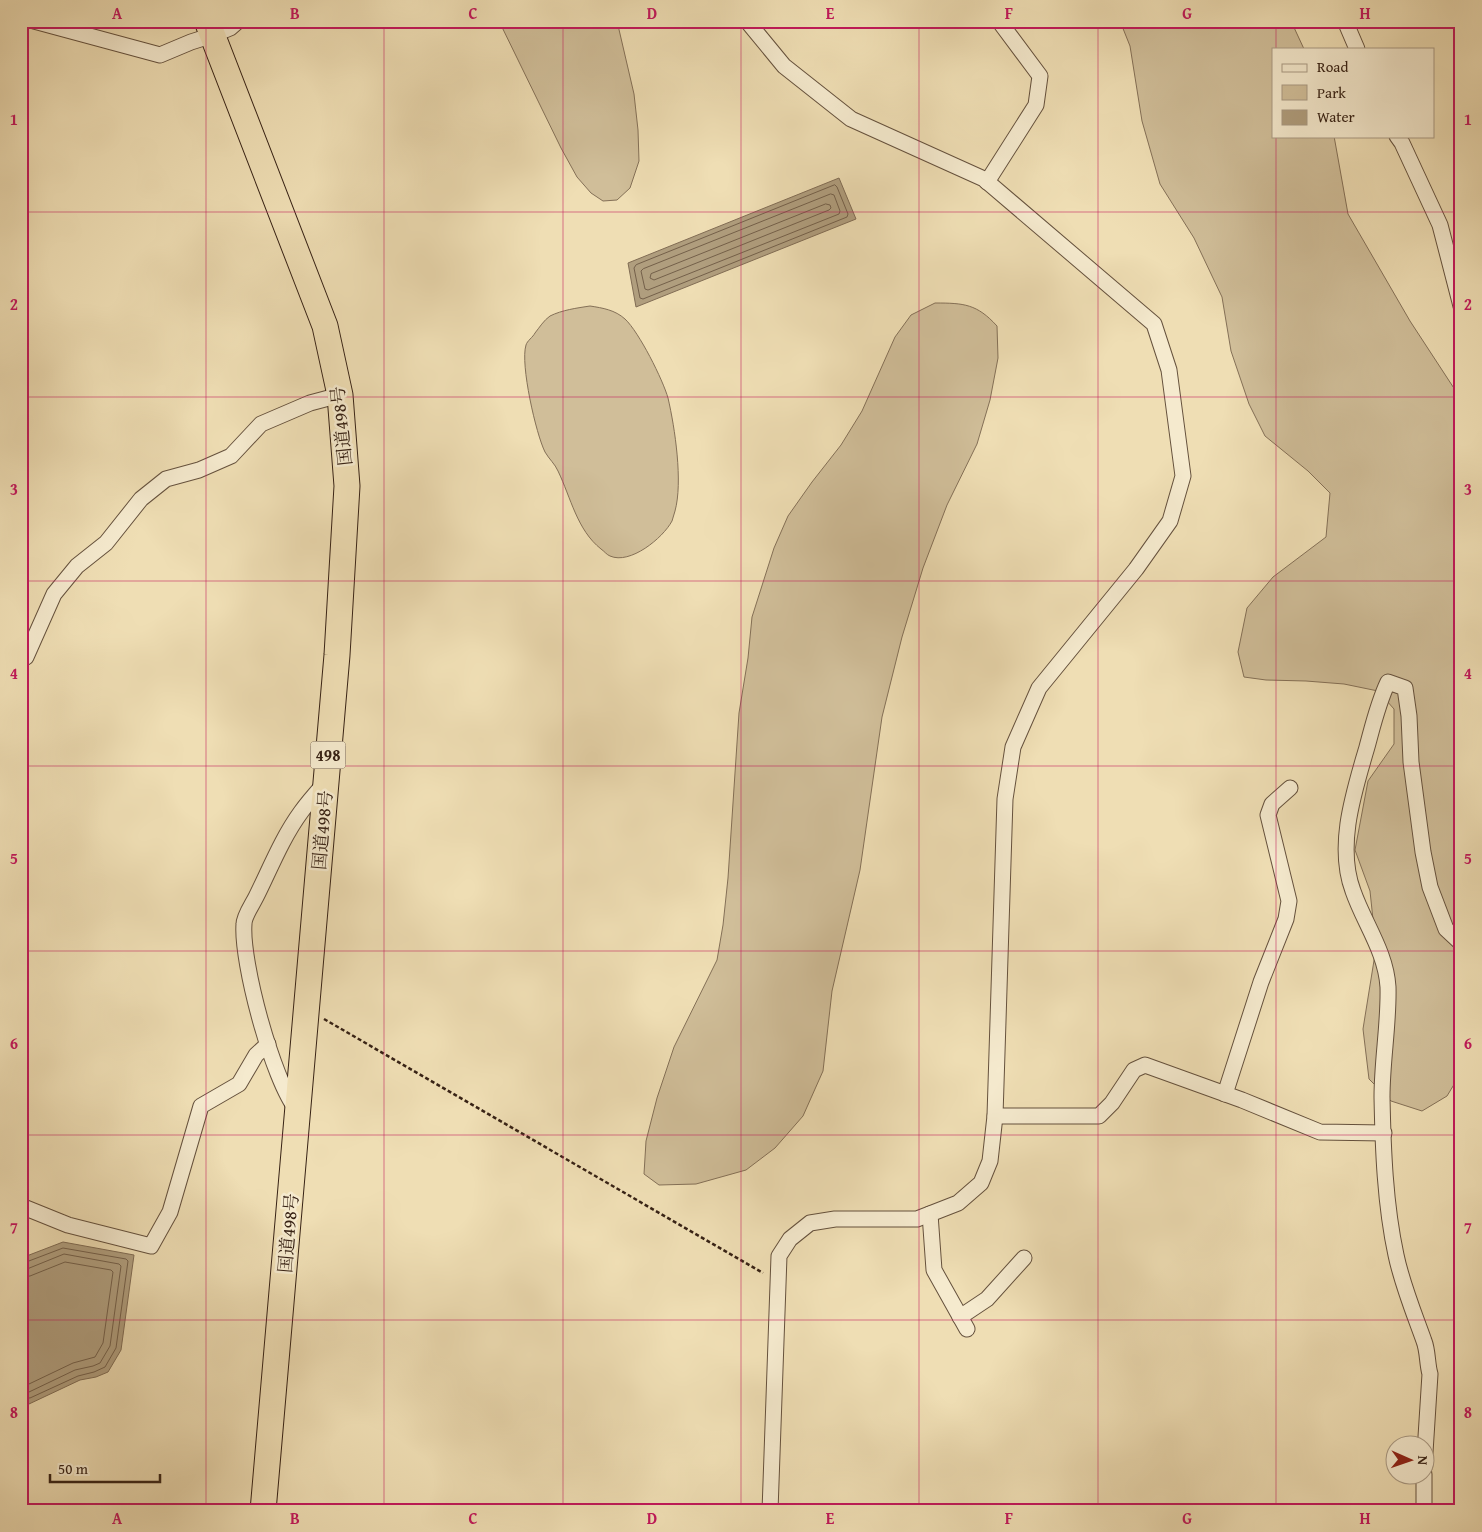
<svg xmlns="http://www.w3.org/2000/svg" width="1482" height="1532" viewBox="0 0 1482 1532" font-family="'Gentium Book Plus','Noto Serif JP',serif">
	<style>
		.green { fill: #d0be99; stroke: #847057 }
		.water { fill: #b09e7e; stroke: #806c54 }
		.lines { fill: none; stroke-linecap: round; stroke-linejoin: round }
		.shore { stroke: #74604a; stroke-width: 1 }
		.minor-casing { stroke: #65513d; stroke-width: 17 }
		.trunk-casing { stroke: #372215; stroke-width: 27 }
		.path { stroke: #372215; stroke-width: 2.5; stroke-dasharray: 4 2.5; stroke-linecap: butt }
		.minor { stroke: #f5eace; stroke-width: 15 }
		.trunk { stroke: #efdeb4; stroke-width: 25 }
		.grid { fill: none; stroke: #c2185b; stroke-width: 1; stroke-opacity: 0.55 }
		.labels { text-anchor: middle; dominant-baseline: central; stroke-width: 5; stroke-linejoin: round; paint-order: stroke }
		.shield { fill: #f5eace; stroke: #705e4c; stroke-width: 1 }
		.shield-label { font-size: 16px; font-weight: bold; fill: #372215 }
		.street-label { font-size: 18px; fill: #372215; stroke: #f5eace }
		.neatline { fill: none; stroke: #c2185b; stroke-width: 2 }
		.grid-label { font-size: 16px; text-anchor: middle; font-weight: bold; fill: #c2185b }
	</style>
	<rect width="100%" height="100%" fill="#efdeb4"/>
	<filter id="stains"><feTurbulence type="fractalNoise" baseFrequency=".004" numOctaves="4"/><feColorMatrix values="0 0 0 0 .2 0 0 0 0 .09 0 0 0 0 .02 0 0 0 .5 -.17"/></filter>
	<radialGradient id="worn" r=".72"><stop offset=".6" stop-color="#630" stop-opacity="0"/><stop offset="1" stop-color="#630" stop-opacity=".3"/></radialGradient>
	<g class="green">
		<path d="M499 21H617L634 94 638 130 639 161 630 188 617 200 603 201 591 193 577 177 561 148Z"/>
		<path d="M1120 21H1291L1304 49H1273V136H1334L1348 214 1410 321 1461 399V1073L1447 1096 1422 1111 1391 1101 1369 1079 1363 1029 1376 948 1370 891 1355 850 1368 781 1394 744V709L1378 691 1344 684 1306 681 1266 680 1244 677 1238 652 1247 608 1273 577 1326 537 1330 493 1308 471 1265 436 1249 404 1231 351 1222 297 1194 238 1160 184 1142 121 1130 46Z"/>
		<path d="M935 303C964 303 977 304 997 326L998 358 990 400 977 444 947 505 923 568 902 637 882 717 860 870 832 991 823 1071 803 1116 775 1148 746 1170 696 1184 659 1185 644 1174 646 1141 657 1098 674 1047 717 960 723 925 728 878 739 713 748 658 752 617 774 548 788 516 812 482 841 445 862 411 895 337 911 315Z"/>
		<path d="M590 306C603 308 615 310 625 319 639 332 663 380 668 398 675 428 683 482 675 511 674 514 673 518 672 521 663 538 630 565 610 556 607 555 604 551 601 549 577 530 571 498 558 471 555 464 549 459 545 452 536 434 520 364 526 345 527 341 533 337 535 333 539 328 544 320 550 316 562 310 577 308 590 306Z"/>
	</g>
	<g class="water">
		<path d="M839 178 856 219 636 307 628 263Z"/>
		<path d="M63 1242 134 1255 121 1350 108 1372 96 1377 80 1380 29 1404 21 1401V1261L24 1257Z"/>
	</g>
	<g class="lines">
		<g class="shore">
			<path d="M835 185 837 187 848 214 847 217 643 299 640 298 634 268 636 265Z"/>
			<path d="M831 194 834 195 840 211 839 214 648 290 645 289 641 271 643 269Z"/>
			<path d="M826 204 830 205 831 208 829 210 654 280 650 278 651 274Z"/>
			<path d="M21 1264 63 1248 126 1259 128 1261 116 1348 105 1367 94 1372 78 1376 30 1398 21 1397"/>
			<path d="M21 1270 27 1269 64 1254 119 1264 121 1266 110 1346 100 1363 93 1366 75 1370 29 1392 21 1391"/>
			<path d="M21 1277 30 1276 65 1262 111 1270 113 1272 103 1343 95 1357 73 1363 29 1384 21 1383"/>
		</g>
		<g class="minor-casing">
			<g id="minor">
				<path d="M34 21 160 55 191 42 213 35 230 28 238 21"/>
				<path d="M747 21 784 66 851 119 984 179 1154 324 1169 370 1183 476 1170 521 1136 569 1039 688 1013 747 1005 799 995 1116 990 1161 981 1183 958 1203 917 1219H835L810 1223 790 1239 779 1256 770 1511"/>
				<path d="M1345 21 1357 49"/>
				<path d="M1397 136 1402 143 1440 225 1461 306"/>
				<path d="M987 182 1036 105 1040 76 999 21"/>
				<path d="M21 660 26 657 54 594 77 566 106 543 141 499 166 479 199 470 231 456 261 424 310 403 340 395"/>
				<path d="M1225 1094 1261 982 1286 919 1289 901 1268 815 1272 804 1290 788"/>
				<path d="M297 1110C273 1081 241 962 244 924 244 916 252 905 256 897 270 869 282 838 301 812 308 802 317 792 325 783"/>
				<path d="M995 1116H1099L1112 1103 1134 1070 1145 1065 1242 1100 1320 1132 1384 1133"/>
				<path d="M21 1206 68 1225 151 1246 170 1212 201 1106 239 1084 256 1055 268 1044"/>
				<path d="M930 1214 934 1270 967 1329"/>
				<path d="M960 1317 987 1299 1024 1258"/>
				<path d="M1424 1468 1430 1374C1427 1364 1428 1351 1424 1341 1414 1313 1402 1284 1396 1255 1385 1204 1383 1149 1382 1097 1382 1060 1389 1023 1388 987 1386 952 1364 923 1353 891 1336 845 1354 792 1367 747 1373 725 1378 703 1388 682L1405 688 1409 716 1411 762 1423 852 1430 887 1446 929 1461 943"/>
				<path d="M1424 1511V1474"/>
			</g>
		</g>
		<g class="trunk-casing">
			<path id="trunk" d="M207 21 325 326 340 395 347 486 337 655 263 1511"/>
		</g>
		<path class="path" d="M324 1019 763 1273"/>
		<use href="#minor" class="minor"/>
		<use href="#trunk" class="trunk"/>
	</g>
	<path class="grid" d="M206 21V1511M384 21V1511M563 21V1511M741 21V1511M919 21V1511M1098 21V1511M1276 21V49M1276 136V1511M21 212H1461M21 397H1461M21 581H1461M21 766H1461M21 951H1461M21 1135H1461M21 1320H1461"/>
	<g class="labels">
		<rect class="shield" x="310.5" y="741.5" width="35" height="27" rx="4"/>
		<g class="shield-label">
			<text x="328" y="755">498</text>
		</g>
		<g class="street-label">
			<text transform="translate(341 426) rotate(-96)">国道498号</text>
			<text transform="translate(322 830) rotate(-85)">国道498号</text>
			<text transform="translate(288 1233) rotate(-85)">国道498号</text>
		</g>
	</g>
	<rect width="1482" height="1532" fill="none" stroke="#efdeb4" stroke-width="55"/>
	<rect x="1272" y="48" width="162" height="90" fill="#f5eace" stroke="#a99a84"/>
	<rect x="1282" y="64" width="25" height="8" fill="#f5eace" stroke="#a99a84"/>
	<text x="1317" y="72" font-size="15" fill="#372215">Road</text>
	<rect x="1282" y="85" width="25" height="15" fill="#d0be99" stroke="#a99a84"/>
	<text x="1317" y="98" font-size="15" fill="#372215">Park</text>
	<rect x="1282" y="110" width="25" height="15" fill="#b09e7e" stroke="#a99a84"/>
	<text x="1317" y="122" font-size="15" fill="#372215">Water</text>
	<g transform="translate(1410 1460) rotate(92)"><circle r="24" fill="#f5eace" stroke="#a99a84"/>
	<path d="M0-4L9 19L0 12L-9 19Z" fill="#8f2418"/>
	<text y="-8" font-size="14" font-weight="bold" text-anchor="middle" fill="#372215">N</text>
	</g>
	<path d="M50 1474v8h110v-8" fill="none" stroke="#372215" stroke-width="2.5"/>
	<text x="58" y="1474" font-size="15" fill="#372215" stroke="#f5eace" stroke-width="4" paint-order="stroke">50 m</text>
	<rect x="28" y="28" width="1426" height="1476" class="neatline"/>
	<g class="grid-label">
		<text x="117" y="19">A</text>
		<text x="295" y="19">B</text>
		<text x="473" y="19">C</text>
		<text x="652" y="19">D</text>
		<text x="830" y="19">E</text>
		<text x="1009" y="19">F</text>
		<text x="1187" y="19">G</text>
		<text x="1365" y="19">H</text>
		<text x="14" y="125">1</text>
		<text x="1468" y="125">1</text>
		<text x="14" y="310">2</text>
		<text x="1468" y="310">2</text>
		<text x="14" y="495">3</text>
		<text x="1468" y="495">3</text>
		<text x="14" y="679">4</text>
		<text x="1468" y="679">4</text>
		<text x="14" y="864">5</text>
		<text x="1468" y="864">5</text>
		<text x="14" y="1049">6</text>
		<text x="1468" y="1049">6</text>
		<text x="14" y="1233">7</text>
		<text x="1468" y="1233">7</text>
		<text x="14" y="1418">8</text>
		<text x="1468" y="1418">8</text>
		<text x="117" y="1524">A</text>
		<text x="295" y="1524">B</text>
		<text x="473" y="1524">C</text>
		<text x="652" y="1524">D</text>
		<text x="830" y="1524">E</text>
		<text x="1009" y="1524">F</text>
		<text x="1187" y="1524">G</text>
		<text x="1365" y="1524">H</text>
	</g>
	<rect width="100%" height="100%" filter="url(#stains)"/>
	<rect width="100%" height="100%" fill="url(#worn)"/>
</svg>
